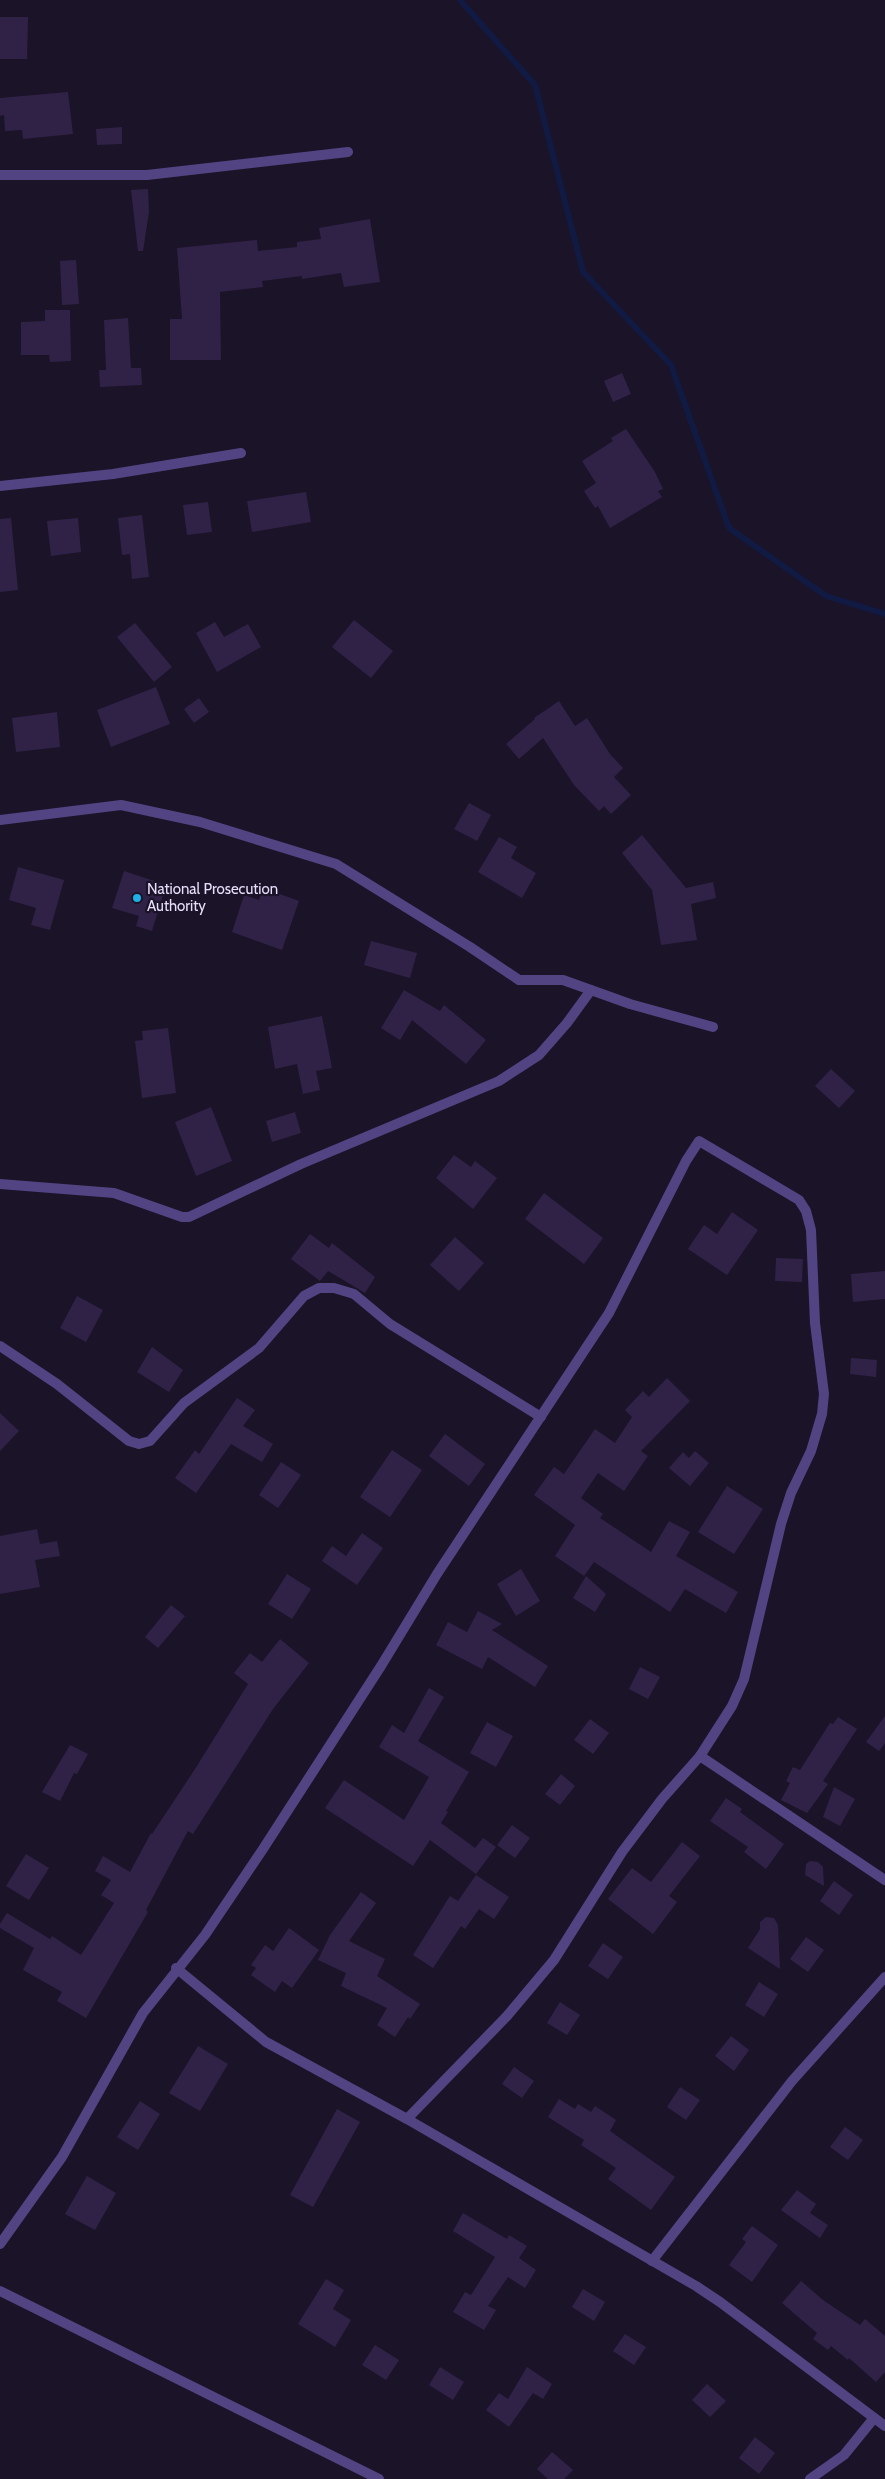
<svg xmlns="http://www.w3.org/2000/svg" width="885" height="2479" viewBox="0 0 885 2479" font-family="Cabin,sans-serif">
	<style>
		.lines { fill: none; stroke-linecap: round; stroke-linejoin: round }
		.stream { stroke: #111a43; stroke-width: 6 }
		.building { fill: #302247 }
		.minor { stroke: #524482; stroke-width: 10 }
		.poi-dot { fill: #20aee6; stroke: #1b1328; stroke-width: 2 }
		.labels { text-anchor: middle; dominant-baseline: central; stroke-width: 4.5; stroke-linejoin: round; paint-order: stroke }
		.poi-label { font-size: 15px; fill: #e7defb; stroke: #1b1328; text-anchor: start }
	</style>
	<rect width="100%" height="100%" fill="#1b1328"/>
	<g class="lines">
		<path class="stream" d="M460 0 535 85 583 272 671 365 729 528 826 596 885 614"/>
	</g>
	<g class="building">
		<path d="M0 17H28L27 59H0Z"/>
		<path d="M68 92 73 134 23 139 22 130 5 131 4 115 0 116V98Z"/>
		<path d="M122 127V144L97 145 96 129Z"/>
		<path d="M148 189 149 212 143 251H138L131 190Z"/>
		<path d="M370 219 380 282 344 287 341 273 302 279V276L262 281 263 287 220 292 221 360H170V319H182L177 248 257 240 258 251 297 247V242L321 239 319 228Z"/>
		<path d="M76 260 79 304 62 305 60 261Z"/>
		<path d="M45 310H70L71 361 50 362 49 355H21V322L45 321Z"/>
		<path d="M128 318 131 368H141L142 385 100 387 99 370H106L104 320Z"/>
		<path d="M622 373 631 394 613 402 604 381Z"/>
		<path d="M626 429 655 472 663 489 658 491 662 497 610 528 598 506 595 508 584 491 596 483 582 461 613 441 611 438Z"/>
		<path d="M306 492 311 522 252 532 247 501Z"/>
		<path d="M208 502 212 532 187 535 183 505Z"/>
		<path d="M142 515 149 577 132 579 130 554 122 555 118 518Z"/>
		<path d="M11 518 18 590 0 592V519Z"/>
		<path d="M78 518 81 552 51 556 47 521Z"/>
		<path d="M354 620 393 651 371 678 332 647Z"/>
		<path d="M215 622 224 637 248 624 261 647 217 672 196 633Z"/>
		<path d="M135 623 172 667 154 682 117 637Z"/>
		<path d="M156 687 170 724 111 747 97 710Z"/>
		<path d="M199 698 209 712 194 723 184 709Z"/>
		<path d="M559 701 575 726 587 718 610 754 623 768 614 777 631 795 611 814 604 806 599 811 574 785 543 738 519 759 506 744 535 719 534 718Z"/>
		<path d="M57 712 60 747 16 752 12 718Z"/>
		<path d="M469 803 491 815 477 841 454 829Z"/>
		<path d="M642 835 686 888 713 882 716 898 691 904 697 940 661 945 652 890 622 853Z"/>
		<path d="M499 837 517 847 511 858 536 873 522 898 478 872Z"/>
		<path d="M18 867 64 880 50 930 31 925 36 908 9 900Z"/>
		<path d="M124 871 166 885 152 931 136 926 139 916 112 908Z"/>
		<path d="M263 888 299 901 282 950 232 932 244 895 259 900Z"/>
		<path d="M371 941 417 953 410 978 364 965Z"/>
		<path d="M404 990 440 1011 444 1005 486 1040 466 1064 412 1020 400 1040 381 1028Z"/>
		<path d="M322 1016 332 1068 316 1071 320 1090 303 1094 297 1064 275 1069 268 1027Z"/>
		<path d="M168 1028 176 1093 142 1098 135 1041 143 1040 142 1031Z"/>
		<path d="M831 1069 855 1091 839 1108 815 1086Z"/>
		<path d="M211 1107 232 1161 196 1176 175 1122Z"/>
		<path d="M295 1112 301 1133 272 1142 266 1121Z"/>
		<path d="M454 1155 471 1167 475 1161 497 1178 473 1209 436 1178Z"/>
		<path d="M544 1193 603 1238 584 1264 525 1219Z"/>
		<path d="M732 1212 758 1230 727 1275 688 1249 704 1225 717 1234Z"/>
		<path d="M310 1234 329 1248 332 1243 375 1277 365 1293 328 1271 320 1281 291 1259Z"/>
		<path d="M455 1237 484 1263 459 1291 430 1265Z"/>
		<path d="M776 1258 803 1259 802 1282 775 1281Z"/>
		<path d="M885 1271V1299L853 1302 851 1274Z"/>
		<path d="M77 1296 103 1310 86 1342 60 1328Z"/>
		<path d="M152 1347 183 1370 169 1392 137 1372Z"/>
		<path d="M851 1358 877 1360 876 1377 850 1374Z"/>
		<path d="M667 1378 690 1401 641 1451 648 1456 624 1491 598 1473 581 1498 603 1514 600 1518 651 1552 669 1521 690 1532 676 1556 738 1592 726 1613 685 1589 670 1612 594 1562 584 1576 555 1556 575 1525 534 1495 554 1467 564 1474 595 1429 615 1443 632 1417 625 1410 643 1391 649 1397Z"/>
		<path d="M237 1398 255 1410 243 1426 273 1444 262 1462 231 1444 196 1493 175 1478 195 1450 199 1454Z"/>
		<path d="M0 1413 19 1431 0 1451Z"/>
		<path d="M445 1434 485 1464 469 1486 429 1456Z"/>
		<path d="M392 1450 422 1470 390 1517 360 1497Z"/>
		<path d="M695 1451 709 1463 690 1486 669 1468 683 1452 689 1458Z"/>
		<path d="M281 1462 301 1475 278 1508 259 1495Z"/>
		<path d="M727 1486 763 1509 734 1554 698 1532Z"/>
		<path d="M37 1529 40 1544 57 1541 60 1556 35 1560 40 1587 0 1594V1536Z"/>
		<path d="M362 1533 383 1548 357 1585 322 1561 332 1546 346 1556Z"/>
		<path d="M521 1569 540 1601 516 1616 497 1584Z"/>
		<path d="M287 1574 311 1589 292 1619 268 1604Z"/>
		<path d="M586 1576 606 1594 595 1612 573 1598Z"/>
		<path d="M171 1605 185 1616 158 1648 145 1637Z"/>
		<path d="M478 1611 502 1624 492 1630 548 1666 535 1687 488 1657 482 1669 436 1645 448 1622 467 1632Z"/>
		<path d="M280 1639 309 1663 273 1709 193 1834 188 1831 146 1910 148 1912 86 2018 57 2001 62 1992 23 1970 34 1948 0 1928V1924L7 1913 50 1939 52 1936 81 1955 114 1903 101 1895 111 1880 95 1871 103 1856 130 1872 151 1833 152 1834 195 1769 248 1684 234 1673 250 1653 262 1662Z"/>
		<path d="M640 1667 660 1677 648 1699 629 1689Z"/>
		<path d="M429 1688 444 1697 418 1741 469 1772 446 1811 448 1812 441 1823 475 1848 483 1838 496 1847 476 1874 430 1840 413 1866 325 1808 344 1780 404 1820 429 1777 379 1747 392 1725 404 1733Z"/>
		<path d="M885 1716V1743L879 1751 866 1742Z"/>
		<path d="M838 1717 857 1729 823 1781 828 1784 807 1813 781 1800 790 1783 786 1781 793 1767 800 1770 830 1723 833 1724Z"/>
		<path d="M590 1719 609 1733 593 1754 574 1740Z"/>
		<path d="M487 1722 513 1736 496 1767 470 1753Z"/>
		<path d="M70 1745 88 1754 77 1774 74 1773 60 1801 42 1792Z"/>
		<path d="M561 1774 575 1786 560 1805 545 1794Z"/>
		<path d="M834 1787 855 1799 840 1826 823 1817Z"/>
		<path d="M726 1798 742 1809 740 1812 784 1844 766 1869 744 1852 748 1847 710 1821Z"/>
		<path d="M512 1825 530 1838 515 1858 497 1845Z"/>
		<path d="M682 1842 700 1856 669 1896 677 1902 653 1934 608 1899 632 1868 651 1882Z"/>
		<path d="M26 1854 49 1868 29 1900 6 1886Z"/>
		<path d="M810 1861 818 1862 823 1867 824 1886 805 1875 806 1864Z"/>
		<path d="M476 1875 509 1897 494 1919 479 1909 465 1929 461 1926 433 1968 413 1955 450 1896 458 1901Z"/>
		<path d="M834 1881 853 1895 839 1915 820 1901Z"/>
		<path d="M361 1892 376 1903 349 1941 385 1959 377 1976 420 2004 410 2019 408 2017 395 2037 377 2025 387 2008 341 1986 346 1973 318 1960 330 1935Z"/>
		<path d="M766 1917 774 1918 778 1925 780 1969 748 1948 760 1929V1922Z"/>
		<path d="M289 1928 319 1950 292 1988 282 1981 275 1992 251 1975 256 1968 251 1965 265 1945 273 1951Z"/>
		<path d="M806 1937 824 1950 808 1972 790 1959Z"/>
		<path d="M603 1943 623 1957 608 1979 588 1966Z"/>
		<path d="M759 1982 778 1994 764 2017 745 2005Z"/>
		<path d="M560 2002 580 2015 567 2035 547 2023Z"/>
		<path d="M731 2036 749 2050 734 2071 715 2056Z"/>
		<path d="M198 2046 228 2064 200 2111 169 2093Z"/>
		<path d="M514 2067 534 2081 522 2098 502 2084Z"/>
		<path d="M680 2087 700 2100 686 2120 667 2107Z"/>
		<path d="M559 2099 575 2109 578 2104 591 2112 595 2106 616 2120 610 2131 675 2177 651 2210 608 2179 616 2168 581 2145 584 2140 548 2117Z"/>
		<path d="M140 2101 160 2114 138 2150 117 2137Z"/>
		<path d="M337 2109 360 2122 313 2207 290 2195Z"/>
		<path d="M845 2127 863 2140 848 2160 830 2147Z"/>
		<path d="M87 2176 116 2193 95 2230 65 2214Z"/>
		<path d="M797 2190 816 2204 810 2213 828 2225 820 2238 781 2210Z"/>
		<path d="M463 2213 507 2239 509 2235 527 2246 519 2258 536 2270 525 2288 508 2277 488 2306 496 2310 484 2330 453 2312 465 2292 471 2295 495 2257 453 2231Z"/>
		<path d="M752 2226 778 2245 752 2282 729 2265 746 2242 742 2239Z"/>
		<path d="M326 2279 344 2290 333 2309 351 2320 335 2347 298 2324Z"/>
		<path d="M801 2281 823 2300 860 2325 865 2319 885 2336V2372L876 2382 849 2358 848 2360 831 2346 828 2350 813 2339 817 2333 782 2303Z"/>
		<path d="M583 2289 605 2302 594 2321 572 2307Z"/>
		<path d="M625 2334 646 2347 634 2365 613 2351Z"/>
		<path d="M375 2345 399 2360 386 2380 362 2365Z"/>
		<path d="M440 2367 464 2382 453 2400 429 2385Z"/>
		<path d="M527 2367 552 2384 543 2399 533 2393 509 2427 486 2410 499 2393 508 2399Z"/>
		<path d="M707 2384 726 2401 710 2417 692 2400Z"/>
		<path d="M755 2437 775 2453 759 2474 739 2458Z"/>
		<path d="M552 2452 573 2470 564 2479H548L537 2469Z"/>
	</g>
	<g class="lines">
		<g class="minor">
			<path d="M0 175H147L348 152"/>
			<path d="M0 486 113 474 241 453"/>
			<path d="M0 820 121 805 200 822 336 864 470 947 519 980H563L630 1004 713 1027"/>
			<path d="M0 1184 114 1193 182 1217H189L301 1164 499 1081 539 1055 567 1023 591 990"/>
			<path d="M0 1346 57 1384 129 1441 139 1444 150 1441 184 1403 259 1348 304 1296 319 1288H334L354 1294 390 1324 541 1417"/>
			<path d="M700 1756 885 1880"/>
			<path d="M176 1968 266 2042 407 2119 696 2286 720 2302 885 2426"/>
			<path d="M0 2244 62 2157 143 2013 205 1935 263 1849 381 1666 437 1574 609 1313 686 1161 699 1141 799 1200 806 1211 811 1230 815 1323 824 1394 822 1414 811 1451 791 1493 781 1524 744 1679 732 1706 700 1756 662 1799 622 1852 554 1960 507 2016 407 2119"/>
			<path d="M652 2261 792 2081 885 1977"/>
			<path d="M0 2291 379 2479"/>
			<path d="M810 2479 844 2455 874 2418"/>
		</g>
	</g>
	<circle class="poi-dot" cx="137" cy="898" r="5"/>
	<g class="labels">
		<g class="poi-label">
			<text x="147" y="889">National Prosecution<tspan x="147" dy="17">Authority</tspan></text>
		</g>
	</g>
</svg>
